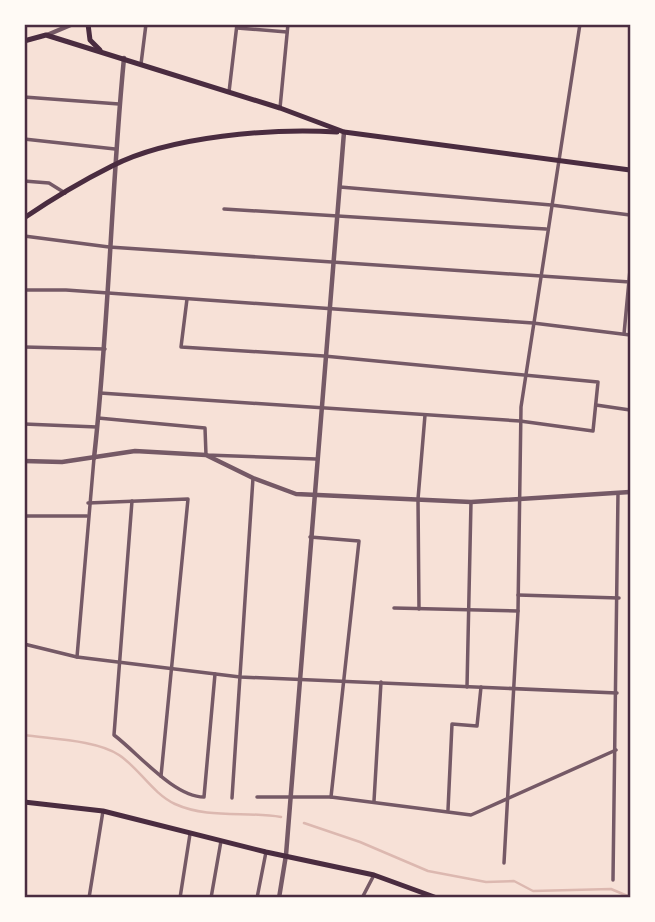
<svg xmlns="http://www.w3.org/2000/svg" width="655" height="922" viewBox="0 0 655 922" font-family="Lato,sans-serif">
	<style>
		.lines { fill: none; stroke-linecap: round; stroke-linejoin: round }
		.stream { stroke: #dcb8b0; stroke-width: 2.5 }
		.minor { stroke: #755966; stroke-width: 3.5 }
		.tertiary { stroke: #755966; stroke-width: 4.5 }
		.secondary { stroke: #4a2c40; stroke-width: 5 }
		.neatline { fill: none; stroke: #4a2c40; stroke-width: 2.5 }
	</style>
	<rect width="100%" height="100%" fill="#f7e1d7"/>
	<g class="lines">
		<g class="stream">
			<path d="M24 735C51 739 97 740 119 755 139 768 152 793 175 804 208 819 246 811 281 817"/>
			<path d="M304 823 360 842 428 871 486 882 514 881 533 891 611 889 630 897"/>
		</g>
		<g class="minor">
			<path d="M237 28 287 32"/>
			<path d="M141 64 146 24"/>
			<path d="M229 92 237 24"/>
			<path d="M24 97 119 104"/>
			<path d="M280 108 288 24"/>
			<path d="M24 139 115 149"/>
			<path d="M24 181 49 183 65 193"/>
			<path d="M340 187 551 205 630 215"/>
			<path d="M224 209 546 229"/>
			<path d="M24 236 109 247 630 282"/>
			<path d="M24 290H66L533 323 630 335"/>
			<path d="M624 334 630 270"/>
			<path d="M24 347 105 349"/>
			<path d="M100 393 520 421 593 431 598 382 324 356 181 347 187 299"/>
			<path d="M596 405 630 410"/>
			<path d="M98 418 205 428 206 455 316 459"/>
			<path d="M24 424 97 427"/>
			<path d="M132 501 114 735C139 754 174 797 204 797L215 674"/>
			<path d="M88 503 188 499 161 776"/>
			<path d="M24 516H87"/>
			<path d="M310 537 359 541 331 797"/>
			<path d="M518 595 619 598"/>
			<path d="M394 608 518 611"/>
			<path d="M419 609 418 499 425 415"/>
			<path d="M24 644 77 657 240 677 617 693"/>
			<path d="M77 657 94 458"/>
			<path d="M467 687 471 502"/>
			<path d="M257 797H331L471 815 616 750"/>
			<path d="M232 798 253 478"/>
			<path d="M374 801 381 682"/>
			<path d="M448 810 452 724 477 726 481 687"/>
			<path d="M504 863 518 611 521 407 580 24"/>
			<path d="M613 880 618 493"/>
			<path d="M89 898 103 811"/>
			<path d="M180 898 190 834"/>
			<path d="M211 898 221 841"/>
			<path d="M257 898 266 852"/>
			<path d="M362 898 374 875"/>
		</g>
		<g class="tertiary">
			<path d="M47 35 73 24"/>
			<path d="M94 458C109 325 111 191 124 58"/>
			<path d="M24 461 62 462 135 451 206 455 253 478 296 494 471 502 630 492"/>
			<path d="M279 898 286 855 344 132"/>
		</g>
		<g class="secondary">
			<path d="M88 24 90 40 100 50"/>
			<path d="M24 41 46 35 280 108 344 132 630 170"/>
			<path d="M24 218C52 199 82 181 112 166 170 136 273 128 337 132"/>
			<path d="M24 802 103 811 266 852 374 875 437 898"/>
		</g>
	</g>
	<rect width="655" height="922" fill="none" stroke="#fffaf5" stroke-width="52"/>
	<rect x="26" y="26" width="603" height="870" class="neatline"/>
</svg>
